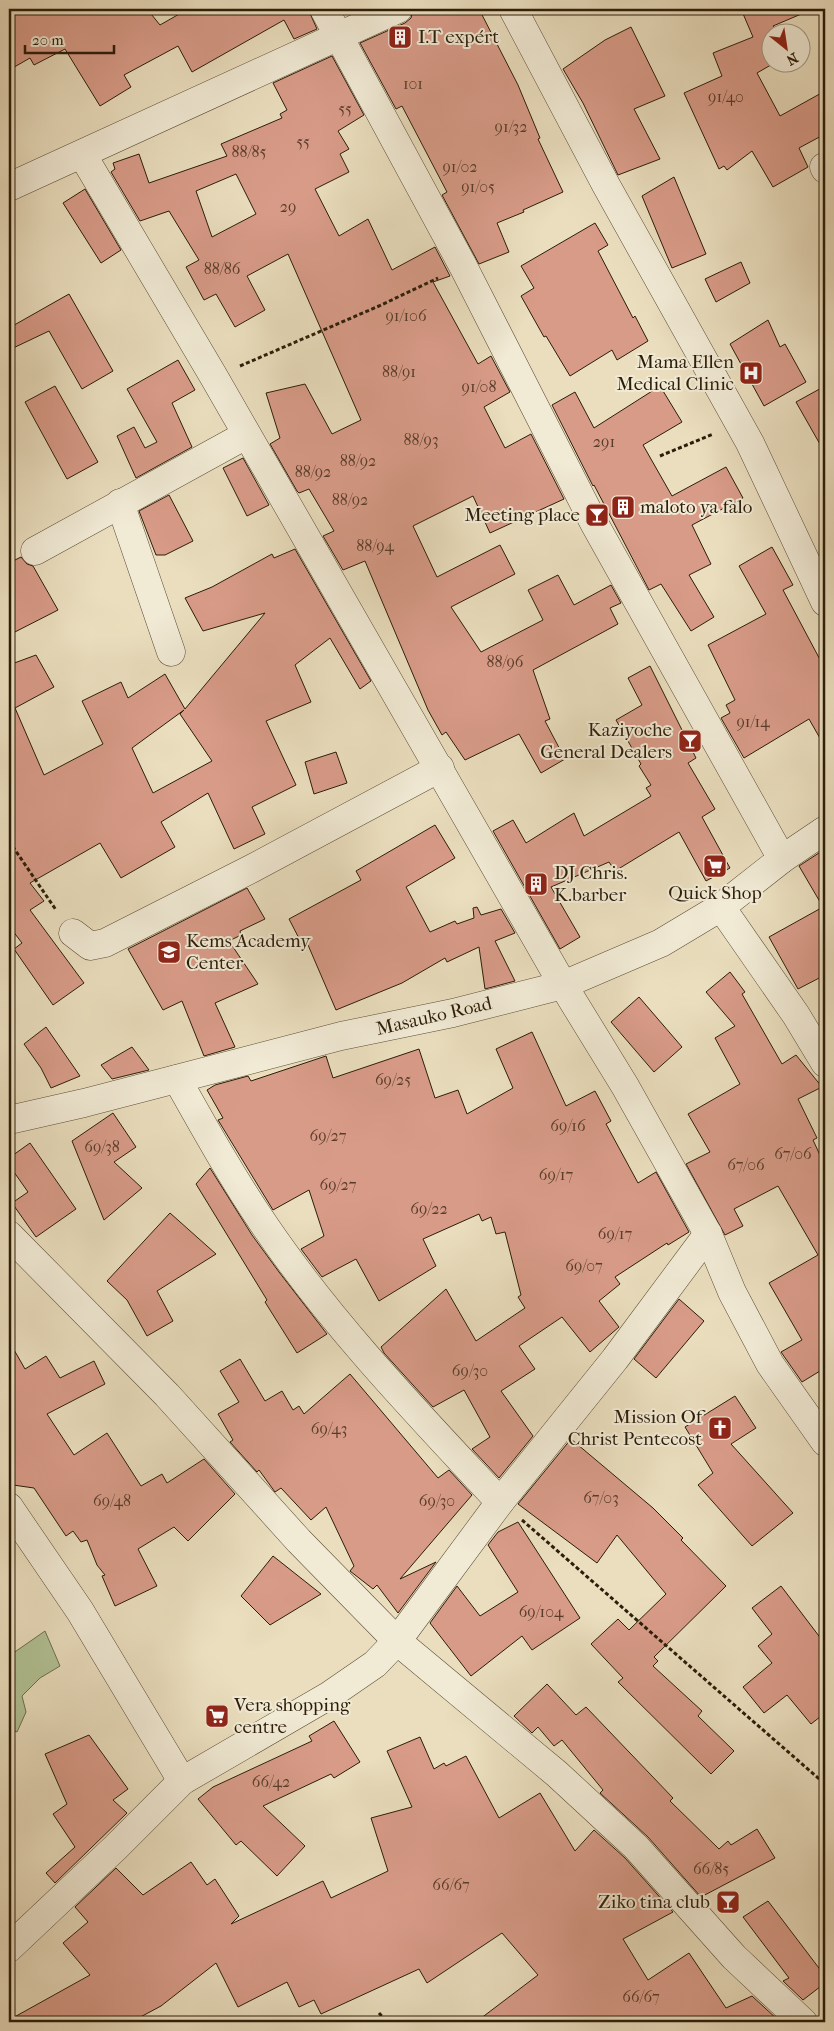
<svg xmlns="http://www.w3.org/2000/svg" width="834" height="2031" viewBox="0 0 834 2031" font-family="'IM FELL French Canon',serif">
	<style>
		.green { fill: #b2c295; stroke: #6f704f }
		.building { fill: #d89b88; stroke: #2c1d09; fill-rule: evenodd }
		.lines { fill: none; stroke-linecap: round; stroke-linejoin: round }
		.minor-casing { stroke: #5c4d36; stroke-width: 29 }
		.path { stroke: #2c1d09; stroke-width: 3; stroke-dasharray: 4 2.5; stroke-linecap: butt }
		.minor { stroke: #f1ead5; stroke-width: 28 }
		.labels { text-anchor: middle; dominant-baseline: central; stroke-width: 4; stroke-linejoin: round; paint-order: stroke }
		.number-label { font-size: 16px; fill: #573c29 }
		.poi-label { font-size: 19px; fill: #2c1d09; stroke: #f1ead5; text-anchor: start }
		.street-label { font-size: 19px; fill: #2c1d09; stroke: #f1ead5 }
	</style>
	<rect width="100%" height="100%" fill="#eadebe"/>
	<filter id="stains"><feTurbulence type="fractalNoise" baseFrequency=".004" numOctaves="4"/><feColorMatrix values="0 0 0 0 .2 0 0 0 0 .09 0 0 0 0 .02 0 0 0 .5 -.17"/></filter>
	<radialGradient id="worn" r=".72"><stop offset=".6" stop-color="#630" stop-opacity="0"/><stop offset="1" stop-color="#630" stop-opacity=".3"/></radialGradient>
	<path class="green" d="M45 1631 60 1666 40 1678 22 1696 26 1712 17 1732 9 1729V1656Z"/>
	<g class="building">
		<path d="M9 9H147L160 25 188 9H308L317 29 294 39 284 20 192 72 178 46 124 75 131 87 100 106 65 49 34 65 30 58 9 70Z"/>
		<path d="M413 9H479L518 85 540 138 538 139 563 192 523 210 524 212 497 223 509 252 479 264 442 195 447 192 402 106 396 109 360 43 405 23 411 18Z"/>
		<path d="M741 9H813L773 26 777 32H772V62H776L757 73 780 116 825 91V134L799 148 808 167 773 187 752 151 727 170 724 166 719 169 684 93 722 76 713 53 753 37Z"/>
		<path d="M631 27 665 96 634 109 660 159 618 175 583 103 563 69 605 40Z"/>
		<path d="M332 56 364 115 338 131 349 149 340 154 349 172 315 189 339 236 368 219 392 270 435 247 450 276 433 282 478 364 491 356 510 392 484 407 505 448 531 434 564 499 490 533 473 496 413 526 437 577 500 545 515 574 451 607 481 652 543 620 528 590 558 575 574 605 611 585 621 603 610 608 618 624 533 670 550 719 545 721 565 759 541 773 519 734 465 760 446 732 442 735 428 710 365 561 343 570 323 536 334 531 309 489 299 493 297 491 270 444 280 438 266 393 305 384 332 434 361 420 288 254 247 276 265 310 235 327 216 294 204 300 186 267 199 260 169 211 140 221 111 172 115 169 113 163 139 154 149 183 227 156 221 144 282 118 280 114 287 110 273 83ZM236 174 256 214 212 237 196 191Z"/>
		<path d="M674 177 706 254 672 268 642 196Z"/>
		<path d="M85 189 121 250 101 263 63 203Z"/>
		<path d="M595 223 608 245 598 251 633 318 635 316 648 341 617 360 612 350 570 376 546 336 544 337 521 296 534 288 521 266Z"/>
		<path d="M741 262 750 283 716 302 705 279Z"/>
		<path d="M69 294 113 371 82 389 49 331 9 350V328Z"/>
		<path d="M768 320 780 347 785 344 806 382 764 406 730 344Z"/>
		<path d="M178 360 195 390 172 403 192 447 136 478 117 436 134 427 145 448 157 442 127 389Z"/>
		<path d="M55 386 98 462 67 479 25 402Z"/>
		<path d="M660 386 682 422 643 445 672 496 726 467 743 498 692 525 711 564 689 575 714 617 691 631 661 584 649 590 594 485 593 486 552 405 575 392 594 428Z"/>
		<path d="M825 386V453L796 402Z"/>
		<path d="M243 458 269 505 247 516 223 468Z"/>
		<path d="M169 495 193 541 165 555H156L139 511Z"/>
		<path d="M772 547 793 585 783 590 825 669V747L809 719 744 758 721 718 730 713 726 705 735 700 708 645 766 614 739 566Z"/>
		<path d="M295 549 371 681 360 689 330 638 295 665 311 702 266 721 296 785 252 807 265 834 234 849 208 793 161 822 175 847 121 878 100 843 30 883 44 901 30 910 84 983 53 1005 14 949 22 943 9 926V665L36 655 54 687 15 708 44 775 103 744 82 701 121 682 128 698 165 674 185 709 265 613 203 631 185 598 212 587 272 554 274 558ZM184 710 180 714 212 761 153 793 132 748Z"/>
		<path d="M21 557 27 564 33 566 58 610 9 635V563Z"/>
		<path d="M650 666 696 758 688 763 715 809 702 817 730 868 706 881 679 832 615 871 609 862 551 887 580 937 560 949 493 831 513 820 526 843 574 813 584 836 651 796 646 788 651 785 639 766 641 764 616 720 642 705 628 678Z"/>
		<path d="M336 752 347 783 314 794 305 762Z"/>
		<path d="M435 825 455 858 406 887 430 932 455 921 457 924 474 918 473 908 477 907 481 915 501 909 515 933 495 941 515 981 485 989 479 947 447 962 445 958 402 983 336 1010 308 945 304 948 289 919 361 880 356 871Z"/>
		<path d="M825 849V975L798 989 769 937 823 907 799 866Z"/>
		<path d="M247 888 265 919 240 931 241 935 229 941 258 984 215 1003 235 1047 204 1056 182 1001 163 1010 128 949Z"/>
		<path d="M730 972 745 992 742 994 782 1064 796 1055 822 1087 798 1099 817 1138 813 1140 825 1166V1380L820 1371 802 1382 781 1352 802 1340 769 1283 818 1255 778 1186 734 1209 743 1226 725 1235 686 1164 710 1152 688 1114 740 1084 715 1038 735 1026 706 992Z"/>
		<path d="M639 997 682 1047 654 1072 611 1022Z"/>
		<path d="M46 1027 80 1076 51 1088 41 1068 24 1044Z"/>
		<path d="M532 1032 566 1106 595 1091 611 1121 606 1124 638 1183 656 1172 689 1232 668 1245 667 1243 615 1277 620 1284 599 1301 619 1327 590 1352 562 1317 519 1346 535 1369 501 1391 533 1436 499 1478 472 1449 490 1437 464 1390 433 1407 384 1353 381 1347 446 1289 476 1341 525 1308 518 1297 521 1295 505 1232 496 1234 491 1217 482 1221 479 1214 423 1239 436 1266 379 1301 356 1259 322 1277 301 1249 324 1236 309 1190 273 1210 218 1120 223 1118 207 1090 215 1085 248 1076 251 1081 326 1056 333 1078 419 1049 435 1098 458 1090 467 1114 513 1088 496 1049Z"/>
		<path d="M132 1047 149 1070 112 1079 101 1065Z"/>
		<path d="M113 1113 136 1147 114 1162 142 1188 104 1220 72 1141Z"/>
		<path d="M30 1143 76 1209 36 1237 12 1203 28 1192 9 1165V1158Z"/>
		<path d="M210 1168 252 1235 279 1272 327 1334 297 1353 265 1302 267 1300 196 1184Z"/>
		<path d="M170 1213 216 1254 157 1291 173 1321 147 1336 127 1300 107 1281Z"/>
		<path d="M679 1299 704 1321 656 1378 634 1359Z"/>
		<path d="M9 1341 25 1369 46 1356 60 1378 94 1361 105 1384 47 1414 74 1455 107 1433 141 1486 162 1474 167 1483 204 1459 235 1494 188 1541 174 1527 138 1549 157 1586 115 1606 102 1576 105 1575 97 1565 87 1540 81 1542 73 1531 66 1536 34 1488 13 1485 9 1478Z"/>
		<path d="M240 1359 265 1401 282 1391 293 1410 299 1406 304 1414 350 1374 438 1478 449 1470 472 1495 400 1579 436 1562 398 1613 377 1585 373 1589 350 1571 354 1566 326 1507 311 1520 281 1488 275 1492 259 1470 257 1472 230 1442 233 1440 218 1414 239 1402 220 1371Z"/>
		<path d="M735 1396 756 1428 731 1444 793 1513 752 1546 698 1485 713 1473 685 1427Z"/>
		<path d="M571 1439 653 1508 683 1538 681 1540 726 1586 654 1657 658 1661 653 1666 702 1711 698 1716 734 1751 711 1774 618 1682 623 1678 591 1644 618 1619 629 1630 666 1594 617 1535 597 1563 518 1504Z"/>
		<path d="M518 1522 580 1618 532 1650 522 1636 471 1676 430 1623 457 1586 480 1616 518 1592 488 1545 498 1532Z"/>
		<path d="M273 1556 321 1594 270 1625 241 1596Z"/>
		<path d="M781 1586 825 1644V1713L811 1724 787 1695 764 1713 743 1687 772 1663 758 1646 772 1634 752 1608Z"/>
		<path d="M547 1684 576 1715 586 1707 673 1798 670 1801 719 1849 728 1841 731 1845 757 1829 775 1858 701 1897 648 1837 600 1793 603 1790 562 1740 554 1746 538 1727 532 1733 514 1716Z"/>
		<path d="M334 1721 360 1762 334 1778 331 1774 263 1806 305 1846 277 1876 241 1841 236 1845 198 1799 213 1787 312 1741 309 1736Z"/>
		<path d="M89 1735 128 1789 113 1800 127 1813 55 1883 46 1873 75 1847 53 1814 67 1804 45 1754Z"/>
		<path d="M420 1737 434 1769 444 1763 446 1766 466 1756 499 1818 540 1793 575 1851 594 1830 625 1858 673 1912 623 1939 648 1980 689 1953 726 2008 752 1996 778 2020 775 2022H476L538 1975 502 1933 427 1983 419 1969 321 2014 314 2000 299 2007 287 1982 238 2007 216 1963 161 2006 131 2022H9V2020L90 1975 63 1943 88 1922 75 1907 116 1868 143 1895 191 1862 207 1885 215 1879 239 1916 231 1924 323 1881 331 1898 388 1871 371 1818 412 1807 387 1751Z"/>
		<path d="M768 1901 825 1976V1983L803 2000 783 1981 789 1978 743 1917Z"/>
	</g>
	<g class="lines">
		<g class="minor-casing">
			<g id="minor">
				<path d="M324 9 463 266 594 523 782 859"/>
				<path d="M513 9 606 185 750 443 825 602"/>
				<path d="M82 154 214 377 563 985 625 1086 708 1234 732 1292 770 1364 825 1442"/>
				<path d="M824 167 825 169"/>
				<path d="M9 187 398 9"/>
				<path d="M120 503 171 652"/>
				<path d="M35 551 246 435"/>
				<path d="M721 907 796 1015 825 1063"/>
				<path d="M73 933 90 946 105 943 251 869 440 768"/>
				<path d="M177 1079C205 1129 233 1179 265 1226 333 1326 418 1414 500 1502"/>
				<path d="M9 1120 84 1103 341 1036 453 1013 563 985 661 943 721 907 782 859 825 830"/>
				<path d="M9 1235 167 1395 299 1541 397 1641 557 1774 636 1847 734 1957 803 2022"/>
				<path d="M9 1507 80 1611 182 1781"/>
				<path d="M9 1948 116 1847 182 1781 330 1695 375 1664 397 1641 500 1502 615 1359 708 1234"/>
			</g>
		</g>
		<g class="path">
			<path d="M240 366 379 306 438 278"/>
			<path d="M660 456 713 434"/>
			<path d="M9 841 56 910"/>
			<path d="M522 1520 825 1784"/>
			<path d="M379 2013 387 2022"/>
		</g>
		<use href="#minor" class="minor"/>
	</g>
	<defs>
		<g id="building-square" transform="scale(1.25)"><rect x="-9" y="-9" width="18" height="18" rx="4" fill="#8f2418" stroke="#f1ead5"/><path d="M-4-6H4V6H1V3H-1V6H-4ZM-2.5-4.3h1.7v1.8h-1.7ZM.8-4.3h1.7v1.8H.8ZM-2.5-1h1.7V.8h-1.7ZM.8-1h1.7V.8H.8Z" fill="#fff"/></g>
		<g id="hospital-square" transform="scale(1.25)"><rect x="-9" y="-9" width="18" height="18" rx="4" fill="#8f2418" stroke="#f1ead5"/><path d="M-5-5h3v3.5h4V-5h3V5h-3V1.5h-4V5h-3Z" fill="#fff"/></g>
		<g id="bar-square" transform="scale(1.25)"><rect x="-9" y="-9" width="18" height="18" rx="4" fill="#8f2418" stroke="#f1ead5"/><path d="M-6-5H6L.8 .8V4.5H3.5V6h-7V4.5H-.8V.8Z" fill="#fff"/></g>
		<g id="supermarket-square" transform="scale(1.25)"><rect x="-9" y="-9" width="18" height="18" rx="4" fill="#8f2418" stroke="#f1ead5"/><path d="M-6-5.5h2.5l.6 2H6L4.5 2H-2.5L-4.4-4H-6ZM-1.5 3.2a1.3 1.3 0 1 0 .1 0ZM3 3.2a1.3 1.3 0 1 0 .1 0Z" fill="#fff"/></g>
		<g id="school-square" transform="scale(1.25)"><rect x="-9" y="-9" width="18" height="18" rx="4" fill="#8f2418" stroke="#f1ead5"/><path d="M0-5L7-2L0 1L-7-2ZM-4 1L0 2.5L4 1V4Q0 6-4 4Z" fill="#fff"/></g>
		<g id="church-square" transform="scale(1.25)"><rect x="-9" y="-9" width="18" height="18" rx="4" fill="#8f2418" stroke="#f1ead5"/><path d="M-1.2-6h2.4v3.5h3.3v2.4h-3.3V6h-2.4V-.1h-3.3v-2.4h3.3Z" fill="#fff"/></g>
	</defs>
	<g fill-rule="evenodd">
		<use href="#building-square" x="400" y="37"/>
		<use href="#hospital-square" x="751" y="373"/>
		<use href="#building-square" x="623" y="507"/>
		<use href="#bar-square" x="597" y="515"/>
		<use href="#bar-square" x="690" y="741"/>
		<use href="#supermarket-square" x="715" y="866"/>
		<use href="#building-square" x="536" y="884"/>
		<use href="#school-square" x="169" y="952"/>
		<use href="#church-square" x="720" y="1428"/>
		<use href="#supermarket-square" x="217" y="1716"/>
		<use href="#bar-square" x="728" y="1902"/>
	</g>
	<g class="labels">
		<g class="number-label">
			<text x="413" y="83">101</text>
			<text x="726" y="96">91/40</text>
			<text x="345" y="108">55</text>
			<text x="511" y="126">91/32</text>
			<text x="303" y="141">55</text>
			<text x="249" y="151">88/85</text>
			<text x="460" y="166">91/02</text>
			<text x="478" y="186">91/05</text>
			<text x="288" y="206">29</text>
			<text x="222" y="268">88/86</text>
			<text x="406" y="315">91/106</text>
			<text x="399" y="371">88/91</text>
			<text x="479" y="386">91/08</text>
			<text x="421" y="439">88/93</text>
			<text x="604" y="441">291</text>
			<text x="358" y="460">88/92</text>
			<text x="313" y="471">88/92</text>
			<text x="350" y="499">88/92</text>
			<text x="375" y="545">88/94</text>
			<text x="505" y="661">88/96</text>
			<text x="753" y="721">91/14</text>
			<text x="393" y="1079">69/25</text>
			<text x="568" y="1125">69/16</text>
			<text x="328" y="1135">69/27</text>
			<text x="102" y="1146">69/38</text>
			<text x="793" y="1153">67/06</text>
			<text x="746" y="1164">67/06</text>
			<text x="556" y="1174">69/17</text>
			<text x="338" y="1184">69/27</text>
			<text x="429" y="1208">69/22</text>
			<text x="615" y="1233">69/17</text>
			<text x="584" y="1265">69/07</text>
			<text x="470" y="1370">69/30</text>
			<text x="329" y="1428">69/43</text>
			<text x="601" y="1497">67/03</text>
			<text x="112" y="1500">69/48</text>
			<text x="437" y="1500">69/30</text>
			<text x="541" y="1611">69/104</text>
			<text x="271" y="1781">66/42</text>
			<text x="711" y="1868">66/85</text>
			<text x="451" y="1884">66/67</text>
			<text x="641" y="1996">66/67</text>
		</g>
		<g class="poi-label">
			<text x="418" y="37">I.T expért</text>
			<text x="734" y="362" text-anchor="end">Mama Ellen<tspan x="734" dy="22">Medical Clinic</tspan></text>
			<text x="640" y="507">maloto ya falo</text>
			<text x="580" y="515" text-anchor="end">Meeting place</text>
			<text x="672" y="730" text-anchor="end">Kaziyoche<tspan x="672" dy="22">General Dealers</tspan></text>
			<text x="554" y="873">DJ Chris.<tspan x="554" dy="22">K.barber</tspan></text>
			<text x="715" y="893" text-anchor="middle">Quick Shop</text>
			<text x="186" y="941">Kems Academy<tspan x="186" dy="22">Center</tspan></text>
			<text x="702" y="1417" text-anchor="end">Mission Of<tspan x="702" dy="22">Christ Pentecost</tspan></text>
			<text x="234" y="1705">Vera shopping<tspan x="234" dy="22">centre</tspan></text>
			<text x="710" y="1902" text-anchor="end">Ziko tina club</text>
		</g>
		<g class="street-label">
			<text transform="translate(434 1016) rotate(-13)">Masauko Road</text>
		</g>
	</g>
	<rect width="834" height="2031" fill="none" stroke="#eadebe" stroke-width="30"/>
	<rect x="10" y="10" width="814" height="2011" fill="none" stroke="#2c1d09" stroke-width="2.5"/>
	<rect x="15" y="15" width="804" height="2001" fill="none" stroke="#2c1d09"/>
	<g transform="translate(786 48) rotate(150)"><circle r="24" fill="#f1ead5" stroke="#a29883"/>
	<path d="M0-4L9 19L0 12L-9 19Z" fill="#8f2418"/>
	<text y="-8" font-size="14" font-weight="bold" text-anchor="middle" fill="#2c1d09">N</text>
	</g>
	<path d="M25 45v8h89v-8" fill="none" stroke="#2c1d09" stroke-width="2.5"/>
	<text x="32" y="45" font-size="15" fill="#2c1d09" stroke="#f1ead5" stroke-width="4" paint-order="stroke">20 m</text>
	<rect width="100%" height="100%" filter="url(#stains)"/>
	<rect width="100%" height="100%" fill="url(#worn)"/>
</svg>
